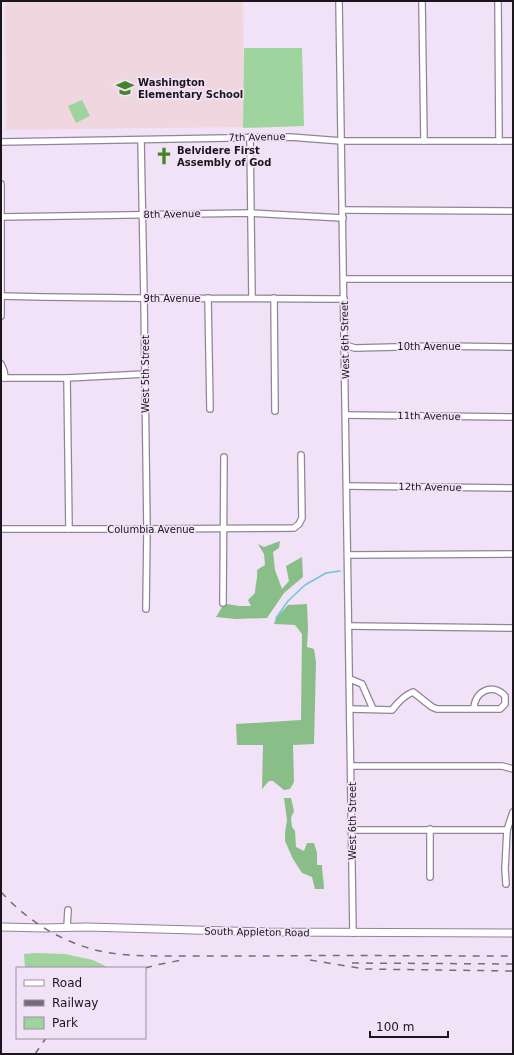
<svg xmlns="http://www.w3.org/2000/svg" width="514" height="1055" viewBox="0 0 514 1055" font-family="'DejaVu Sans',sans-serif">
	<style>
		.education { fill: #f0d7df }
		.green { fill: #9fd49f }
		.forest { fill: #89be89 }
		.lines { fill: none; stroke-linecap: round; stroke-linejoin: round }
		.stream { stroke: #68c9d7; stroke-width: 1.5 }
		.minor-casing { stroke: #928397; stroke-width: 8 }
		.major-casing { stroke: #928397; stroke-width: 9 }
		.minor { stroke: #fff; stroke-width: 5.5 }
		.major { stroke: #fff; stroke-width: 7 }
		.rail { stroke: #766c79; stroke-width: 1.5; stroke-dasharray: 7 7; stroke-linecap: butt }
		.labels { text-anchor: middle; dominant-baseline: central; stroke-width: 3.5; stroke-linejoin: round; paint-order: stroke }
		.poi-label { font-size: 10px; font-weight: bold; fill: #1b151c; stroke: #f2e2f7; text-anchor: start }
		.street-label { font-size: 10px; fill: #1b151c; stroke: #f2e2f7 }
	</style>
	<rect width="100%" height="100%" fill="#f2e2f7"/>
	<path class="education" d="M5 1H243L244 127 6 130Z"/>
	<g class="green">
		<path d="M244 48H302L304 126 243 128Z"/>
		<path d="M82 100 90 116 76 123 68 106Z"/>
		<path d="M35 953 65 954 93 960 109 968H25L24 954Z"/>
	</g>
	<g class="forest">
		<path d="M280 541 279 548 273 552 275 570 282 589 289 581 286 566 302 557 303 577 284 593 267 618 236 619 216 617 222 607 227 604 239 606H251L248 600 255 593C255 585 258 579 257 570L265 565 264 554 258 544 264 547Z"/>
		<path d="M307 604 308 629 307 647 314 649 316 662 314 744 293 745 294 782 290 789 284 790 273 781H269L262 789 263 745H237L236 724 301 720 302 634 295 625 274 624 276 618 288 605Z"/>
		<path d="M284 798H291L294 811 291 818 292 827 295 831 296 847 304 851 307 843H314L317 853V865H322C322 873 324 881 324 889H315L312 877 302 873 293 859 285 841V833L287 820Z"/>
	</g>
	<g class="lines">
		<path class="stream" d="M276 618 288 601 305 585 326 573 340 571"/>
		<g class="minor-casing">
			<g id="minor">
				<path d="M339 1 353 933"/>
				<path d="M422 1 424 141"/>
				<path d="M498 1 499 141"/>
				<path d="M250 137 252 298"/>
				<path d="M141 140 144 298 147 529 146 609"/>
				<path d="M1 142 290 137 342 141H513"/>
				<path d="M1 184V316"/>
				<path d="M343 210 513 211"/>
				<path d="M1 217 251 213 343 218"/>
				<path d="M344 279H513"/>
				<path d="M1 296C115 299 230 298 344 299"/>
				<path d="M208 298 210 409"/>
				<path d="M274 298 275 411"/>
				<path d="M345 345 355 348 436 346 513 347"/>
				<path d="M1 364 4 371 5 378"/>
				<path d="M1 378H67L145 374"/>
				<path d="M67 378 69 529"/>
				<path d="M346 415 513 417"/>
				<path d="M347 486 513 488"/>
				<path d="M1 529H147L294 528 299 524 302 518 301 455"/>
				<path d="M348 555 513 554"/>
				<path d="M223 603 224 457"/>
				<path d="M349 626 513 628"/>
				<path d="M350 679 362 684 373 709"/>
				<path d="M350 709 392 710C398 702 405 695 413 692L432 707 437 709H500L505 704V696C492 682 474 692 474 709"/>
				<path d="M351 766H502L513 769"/>
				<path d="M352 830H507"/>
				<path d="M430 877V829"/>
				<path d="M506 884 505 869 507 830 513 812"/>
				<path d="M67 927 68 910"/>
			</g>
		</g>
		<g class="major-casing">
			<path id="major" d="M1 927 44 928 87 927 268 932 513 933"/>
		</g>
		<use href="#minor" class="minor"/>
		<use href="#major" class="major"/>
		<g class="rail">
			<path d="M1 892C27 920 58 940 95 950 121 956 147 956 174 956 203 956 232 956 261 956 345 955 429 956 513 956"/>
			<path d="M310 960 365 969 513 971"/>
			<path d="M352 963 513 964"/>
			<path d="M145 968 156 965 182 960"/>
			<path d="M35 1054 46 1038"/>
		</g>
	</g>
	<defs>
		<g id="school-bare" transform="scale(1.38)"><path d="M0-5L7-2L0 1L-7-2ZM-4 1L0 2.5L4 1V4Q0 6-4 4Z" fill="#458527" stroke="#f2e2f7" stroke-width="2.5" paint-order="stroke"/></g>
		<g id="church-bare" transform="scale(1.38)"><path d="M-1.2-6h2.4v3.5h3.3v2.4h-3.3V6h-2.4V-.1h-3.3v-2.4h3.3Z" fill="#458527" stroke="#f2e2f7" stroke-width="2.5" paint-order="stroke"/></g>
	</defs>
	<g fill-rule="evenodd">
		<use href="#school-bare" x="125" y="88"/>
		<use href="#church-bare" x="164" y="156"/>
	</g>
	<g class="labels">
		<g class="poi-label">
			<text x="138" y="82">Washington<tspan x="138" dy="12">Elementary School</tspan></text>
			<text x="177" y="150">Belvidere First<tspan x="177" dy="12">Assembly of God</tspan></text>
		</g>
		<g class="street-label">
			<text transform="translate(257 137) rotate(-1)">7th Avenue</text>
			<text transform="translate(172 214) rotate(-1)">8th Avenue</text>
			<text x="172" y="298">9th Avenue</text>
			<text transform="translate(345 340) rotate(-91)">West 6th Street</text>
			<text x="429" y="346">10th Avenue</text>
			<text transform="translate(145 374) rotate(-90)">West 5th Street</text>
			<text transform="translate(429 416) rotate(1)">11th Avenue</text>
			<text transform="translate(430 487) rotate(1)">12th Avenue</text>
			<text x="151" y="529">Columbia Avenue</text>
			<text transform="translate(352 821) rotate(-90)">West 6th Street</text>
			<text transform="translate(257 932) rotate(1)">South Appleton Road</text>
		</g>
	</g>
	<rect width="514" height="1055" fill="none" stroke="#1b151c" stroke-width="4"/>
	<rect x="16" y="967" width="130" height="72" fill="#f2e2f7" stroke="#9c909f"/>
	<rect x="24" y="980" width="20" height="6" fill="#ffffff" stroke="#9c909f"/>
	<text x="52" y="987" font-size="12" fill="#1b151c">Road</text>
	<rect x="24" y="1000" width="20" height="6" fill="#766c79" stroke="#9c909f"/>
	<text x="52" y="1007" font-size="12" fill="#1b151c">Railway</text>
	<rect x="24" y="1017" width="20" height="12" fill="#9fd49f" stroke="#9c909f"/>
	<text x="52" y="1027" font-size="12" fill="#1b151c">Park</text>
	<path d="M370 1031v6h78v-6" fill="none" stroke="#1b151c" stroke-width="2"/>
	<text x="376" y="1031" font-size="12" fill="#1b151c" stroke="#f2e2f7" stroke-width="3" paint-order="stroke">100 m</text>
</svg>
